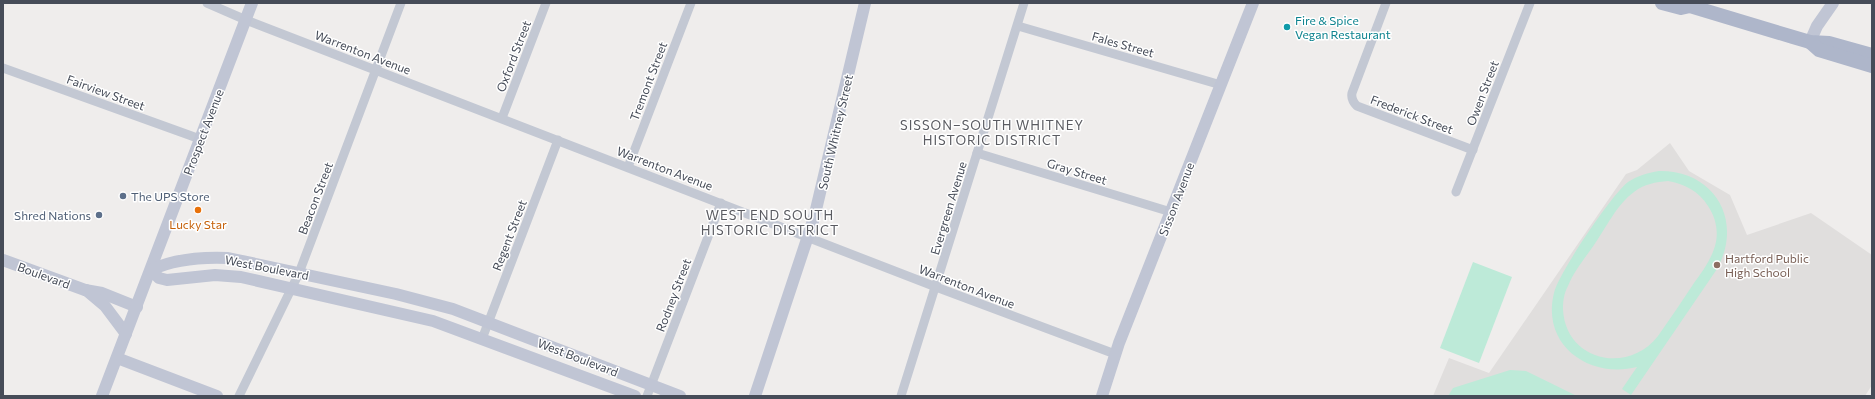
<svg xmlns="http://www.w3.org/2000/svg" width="1875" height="399" viewBox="0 0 1875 399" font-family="Commissioner,sans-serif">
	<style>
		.education { fill: #e0dedd }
		.garden { fill: #bdead8; fill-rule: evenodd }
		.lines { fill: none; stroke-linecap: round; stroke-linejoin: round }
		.street { stroke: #c3c8d3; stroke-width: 9 }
		.secondary { stroke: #c0c5d4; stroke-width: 12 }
		.primary { stroke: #aeb6ca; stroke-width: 14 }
		.culture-dot { fill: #0f9aa8; stroke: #fff; stroke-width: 1.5 }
		.service-dot { fill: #5c6f8a; stroke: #fff; stroke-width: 1.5 }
		.food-dot { fill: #e8710a; stroke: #fff; stroke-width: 1.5 }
		.education-dot { fill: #8d6e63; stroke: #fff; stroke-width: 1.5 }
		.labels { text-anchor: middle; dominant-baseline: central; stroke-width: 3; stroke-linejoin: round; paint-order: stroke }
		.culture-label { font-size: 12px; fill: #0d838f; stroke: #fff; text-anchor: start }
		.street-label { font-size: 12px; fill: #464c58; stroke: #fff }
		.service-label { font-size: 12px; fill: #4e5e75; stroke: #fff; text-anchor: start }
		.food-label { font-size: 12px; fill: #c56008; stroke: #fff }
		.education-label { font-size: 12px; fill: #785e54; stroke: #fff; text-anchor: start }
		.neighbourhood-label { font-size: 13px; letter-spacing: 1px; fill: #5a5b61; stroke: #fff }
	</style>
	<rect width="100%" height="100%" fill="#efedec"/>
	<path class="education" d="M1670 143 1689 171 1730 195 1747 235 1811 213 1872 255V385L1865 396H1433L1449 358 1489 373 1626 174 1637 170Z"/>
	<g class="garden">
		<path d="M1659 171C1714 170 1744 220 1717 269L1631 395 1622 389 1637 367C1589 379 1541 345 1554 293 1558 274 1612 194 1628 182 1637 176 1647 173 1659 171ZM1668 181C1684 184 1699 191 1708 206 1716 218 1719 232 1715 246 1711 260 1702 272 1694 283 1682 301 1670 319 1658 336 1628 375 1565 361 1563 309 1563 301 1564 293 1568 286 1574 271 1585 258 1594 245 1606 228 1617 204 1634 192 1644 184 1656 182 1668 181Z"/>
		<path d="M1473 262 1512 277 1479 363 1440 348Z"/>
		<path d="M1510 370 1526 371 1577 396H1448L1453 388Z"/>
	</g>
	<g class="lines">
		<g class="street">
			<path d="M207 3 246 20 936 287 1115 354"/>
			<path d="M1386 3 1352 93C1351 98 1353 102 1357 106L1473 150"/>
			<path d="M1018 26 1221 85"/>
			<path d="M3 68 200 139"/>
			<path d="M502 118 546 3"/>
			<path d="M977 153 1171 212"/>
			<path d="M628 167 691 3"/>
			<path d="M1456 192 1530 3"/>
			<path d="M482 339 558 140"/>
			<path d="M239 396 299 273 401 3"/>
			<path d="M647 396 721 203"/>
			<path d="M901 396 1024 3"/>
		</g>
		<g class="secondary">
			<path d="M1810 42 1817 26 1833 3"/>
			<path d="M3 260 85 290 102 293 137 307"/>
			<path d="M86 290 105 306 126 334"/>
			<path d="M117 358 217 396"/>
			<path d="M102 396 252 3"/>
			<path d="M635 396 433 321 241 277 215 275 167 280 159 278 151 270C174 259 203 257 228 258L396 294 453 309 680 396"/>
			<path d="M755 396 814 218 865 3"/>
			<path d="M1102 396 1119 343 1253 3"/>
		</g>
		<g class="primary">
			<path d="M1662 3 1681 8 1690 6"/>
			<path d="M1687 3 1690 6 1793 37 1810 42 1829 43 1872 55"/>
			<path d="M1810 42 1819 50 1872 66"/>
		</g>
	</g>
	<circle class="culture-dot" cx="1287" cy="27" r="4"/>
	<g class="service-dot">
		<circle cx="123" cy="196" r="4"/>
		<circle cx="99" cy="215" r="4"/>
	</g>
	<circle class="food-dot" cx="198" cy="210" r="4"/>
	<circle class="education-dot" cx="1717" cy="265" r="4"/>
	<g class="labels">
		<g class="culture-label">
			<text x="1295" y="20">Fire &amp; Spice<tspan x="1295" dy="14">Vegan Restaurant</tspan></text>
		</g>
		<g class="street-label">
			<text transform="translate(1123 44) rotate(16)">Fales Street</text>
			<text transform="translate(363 52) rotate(21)">Warrenton Avenue</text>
			<text transform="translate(513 56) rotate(-69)">Oxford Street</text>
			<text transform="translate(648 81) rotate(-69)">Tremont Street</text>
			<text transform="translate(106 92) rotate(20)">Fairview Street</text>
			<text transform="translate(1482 93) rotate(-69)">Owen Street</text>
			<text transform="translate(1412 114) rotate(21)">Frederick Street</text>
			<text transform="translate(203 132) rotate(-69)">Prospect Avenue</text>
			<text transform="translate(835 132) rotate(-77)">South Whitney Street</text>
			<text transform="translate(665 168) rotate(21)">Warrenton Avenue</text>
			<text transform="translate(1077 171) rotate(17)">Gray Street</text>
			<text transform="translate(315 198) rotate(-69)">Beacon Street</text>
			<text transform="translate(1176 199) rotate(-69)">Sisson Avenue</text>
			<text transform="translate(948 208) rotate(-73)">Evergreen Avenue</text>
			<text transform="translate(509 235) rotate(-69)">Regent Street</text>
			<text transform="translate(267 267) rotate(11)">West Boulevard</text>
			<text transform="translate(44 275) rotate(20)">Boulevard</text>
			<text transform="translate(967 286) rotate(21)">Warrenton Avenue</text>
			<text transform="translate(673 295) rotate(-69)">Rodney Street</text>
			<text transform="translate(578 357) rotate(21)">West Boulevard</text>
		</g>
		<g class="service-label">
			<text x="131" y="196">The UPS Store</text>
			<text x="91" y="215" text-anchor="end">Shred Nations</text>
		</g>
		<g class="food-label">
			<text x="198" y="224">Lucky Star</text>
		</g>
		<g class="education-label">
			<text x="1725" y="258">Hartford Public<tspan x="1725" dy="14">High School</tspan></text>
		</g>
		<g class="neighbourhood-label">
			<text x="992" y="125">SISSON–SOUTH WHITNEY<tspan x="992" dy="15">HISTORIC DISTRICT</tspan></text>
			<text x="770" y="215">WEST END SOUTH<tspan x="770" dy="15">HISTORIC DISTRICT</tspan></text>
		</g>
	</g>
	<rect width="1875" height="399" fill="none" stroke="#464c58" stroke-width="8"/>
</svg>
